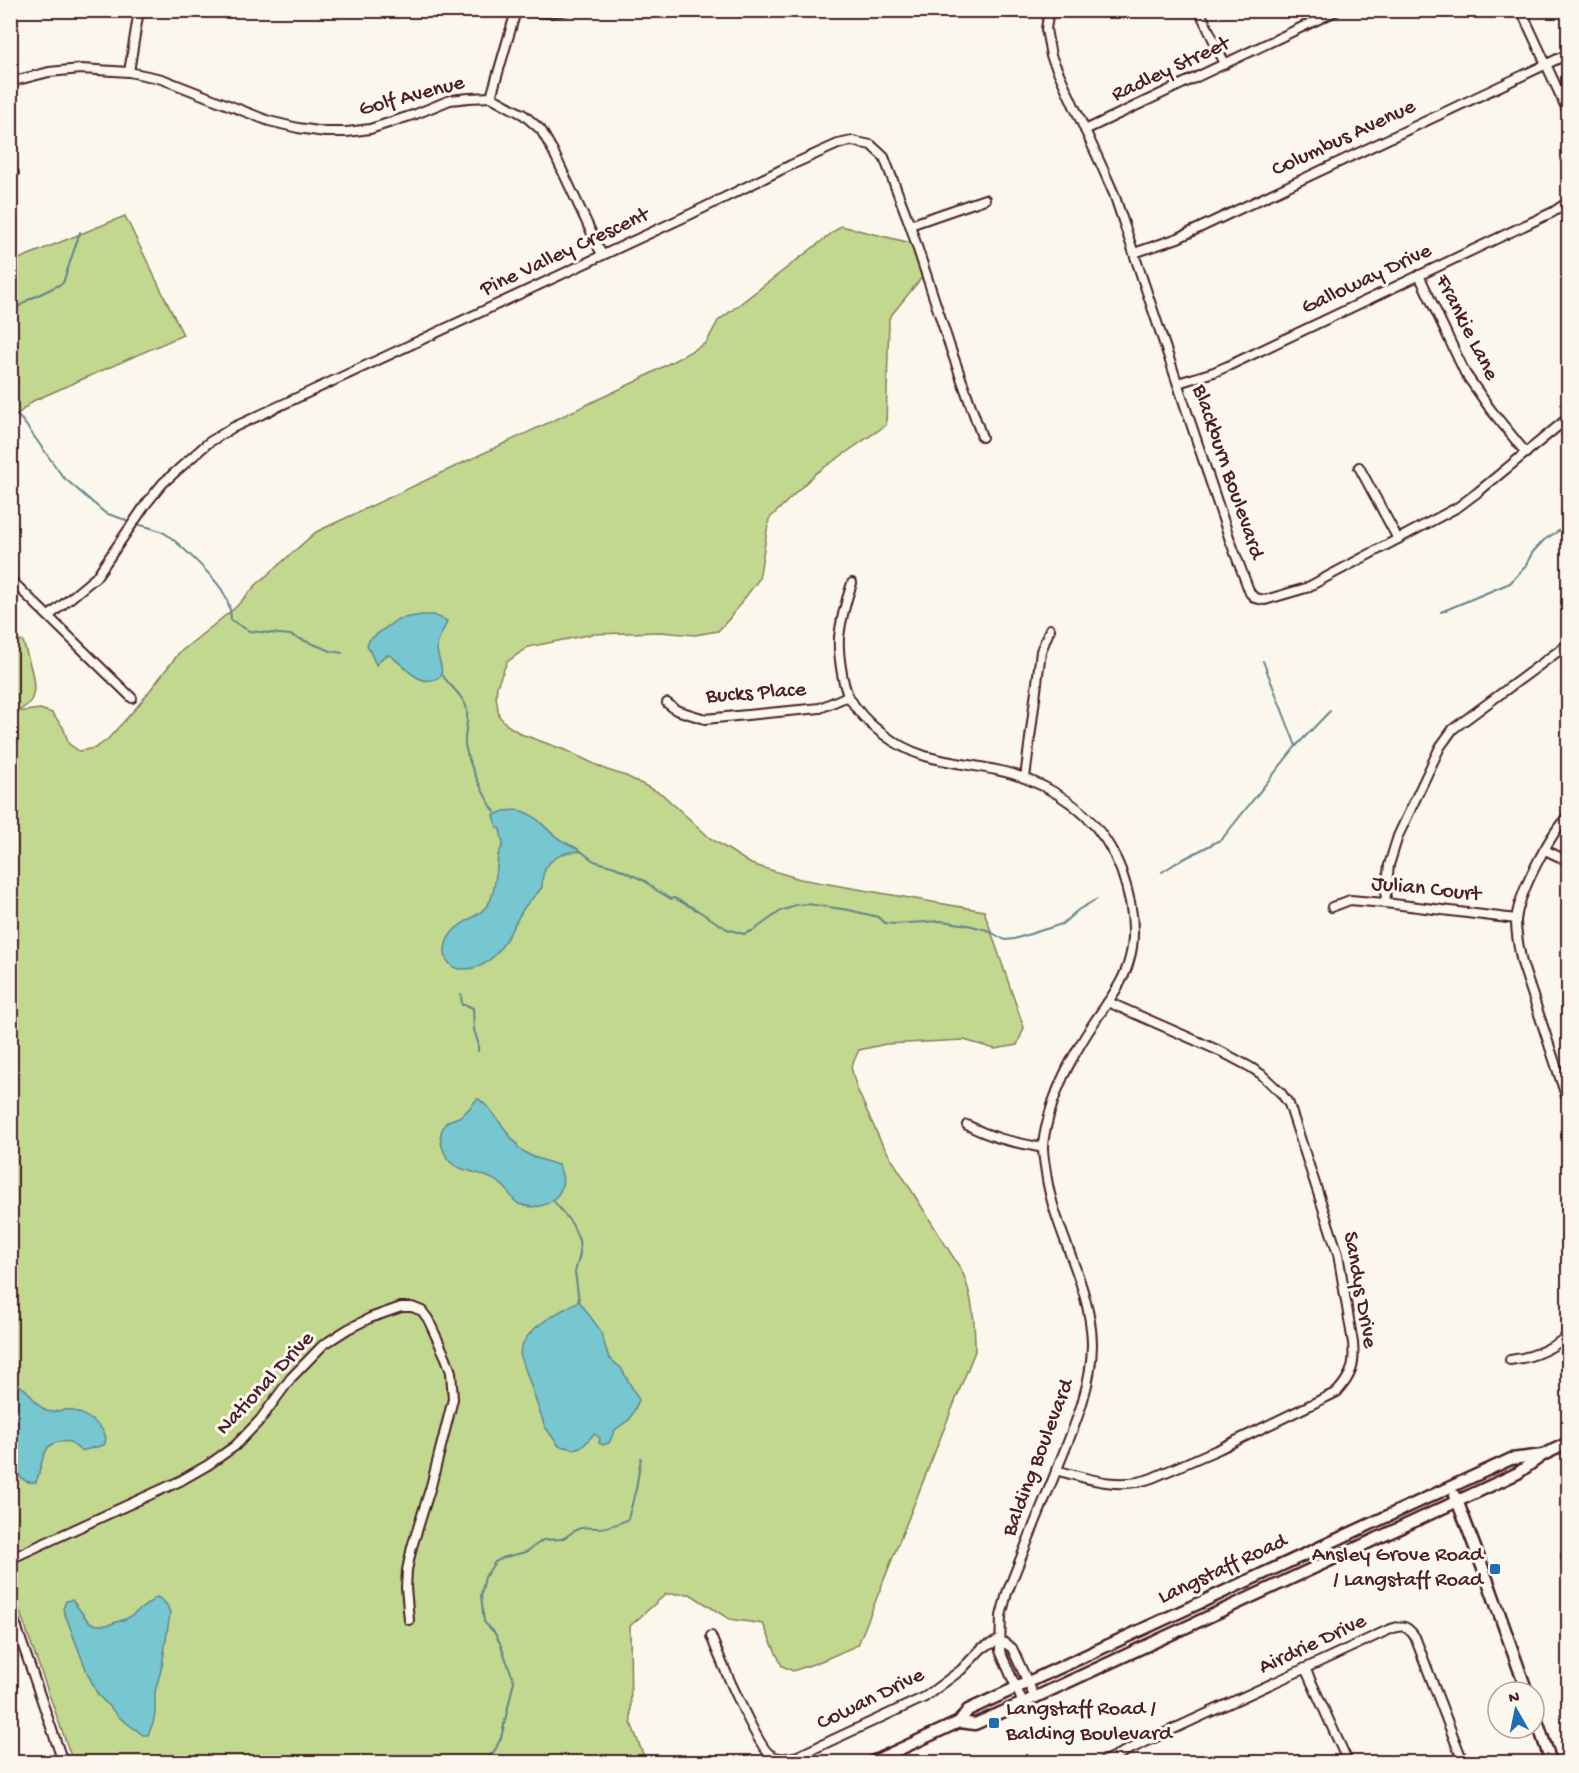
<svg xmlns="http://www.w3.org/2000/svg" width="1579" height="1773" viewBox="0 0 1579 1773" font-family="'Gochi Hand',sans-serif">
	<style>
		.green { fill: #c1d88e; stroke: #867c5c; stroke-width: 1.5 }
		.water { fill: #76c7d0; stroke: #64848e; stroke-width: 1.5 }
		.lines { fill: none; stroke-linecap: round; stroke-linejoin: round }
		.stream { stroke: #64848e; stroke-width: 2 }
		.street-casing { stroke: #4a1f2b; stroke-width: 12 }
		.secondary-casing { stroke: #4a1f2b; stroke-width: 15 }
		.street { stroke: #fbf7ec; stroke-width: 8 }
		.secondary { stroke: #fbf7ec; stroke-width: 10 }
		.poi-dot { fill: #1f6fb2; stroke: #fbf7ec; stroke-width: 2 }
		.labels { text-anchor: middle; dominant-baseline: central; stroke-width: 6; stroke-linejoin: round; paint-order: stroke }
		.street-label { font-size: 22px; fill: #4a1f2b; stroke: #fbf7ec }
		.poi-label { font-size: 22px; fill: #4a1f2b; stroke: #fbf7ec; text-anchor: end }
	</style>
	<rect width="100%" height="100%" fill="#fbf7ec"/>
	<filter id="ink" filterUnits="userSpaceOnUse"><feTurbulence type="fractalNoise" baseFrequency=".0167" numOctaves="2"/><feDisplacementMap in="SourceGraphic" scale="12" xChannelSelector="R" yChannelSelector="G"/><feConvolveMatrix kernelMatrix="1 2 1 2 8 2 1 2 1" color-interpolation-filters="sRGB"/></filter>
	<g filter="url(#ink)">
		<g class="green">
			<path d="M125 216 183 335 33 401 11 420V262Z"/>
			<path d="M841 226 911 243 927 271 889 318 886 425 816 473 769 519 759 579 729 619 718 631 695 635 660 632 593 634 528 647 507 662 497 686 496 696 499 716 507 725 521 734 565 750 607 770 626 776 662 794 710 838 751 864 800 879 984 911 1024 1028 1017 1045 995 1049 964 1040 886 1044 859 1050 851 1067 857 1089 881 1142 962 1271C973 1297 975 1323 975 1351L858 1645 819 1662 793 1671 782 1666 763 1624 729 1619 690 1594H666L630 1626 631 1723 646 1762H73L10 1584V637L23 641C27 657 42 691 28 704 25 707 20 710 16 712L40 709 52 713 63 727 69 744 79 751 95 748 107 740 137 707 179 653 236 607 256 585 316 532 637 381 706 343 718 321Z"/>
		</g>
		<g class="water">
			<path d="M422 615H434L447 621C444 631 438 637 437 648 437 658 444 667 441 676 419 691 406 665 389 655L383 657 376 665 367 645 369 640 398 619Z"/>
			<path d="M517 810C539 814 544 830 561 840 568 845 576 846 582 852 568 850 549 857 544 872 542 877 542 882 542 887 537 895 529 900 524 908 509 931 497 971 464 969 459 969 455 969 451 965 445 960 444 952 446 944 452 921 480 920 490 901 495 892 497 866 498 856 499 851 502 849 503 844L500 829 497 828 494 815 504 811Z"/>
			<path d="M477 1099H479L490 1109 513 1140 517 1144 518 1148 531 1156 558 1165C574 1192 545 1215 519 1204 512 1201 510 1192 504 1187 500 1183 493 1179 488 1177 467 1167 450 1174 442 1146 440 1140 440 1133 443 1128 446 1119 454 1120 461 1116 467 1112 472 1105 477 1099Z"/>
			<path d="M579 1301 600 1330 609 1358 621 1368 639 1400 630 1419 615 1430 609 1443 603 1445 599 1443 600 1438 594 1434 583 1446 574 1449 559 1446 545 1427 520 1354C522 1329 559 1312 579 1301Z"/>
			<path d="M15 1384C30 1387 33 1405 47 1411 55 1414 62 1408 70 1410 82 1412 113 1429 104 1445L81 1451 70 1442C39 1438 44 1464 36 1482 2 1489 10 1405 11 1385Z"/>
			<path d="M157 1597C164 1600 168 1605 170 1613L162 1666 155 1692V1714L153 1723 148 1735H143L120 1718 98 1695 87 1672 63 1609 66 1601 72 1600 89 1622 97 1625H108L128 1618Z"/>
		</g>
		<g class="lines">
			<g class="stream">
				<path d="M10 313 28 300 63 283 80 232"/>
				<path d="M10 409 23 421 63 477 105 513 126 520"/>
				<path d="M140 525C148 527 158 529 166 534 180 544 212 575 222 590 228 600 231 609 231 620L249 631 290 635 331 651 342 653"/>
				<path d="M1441 612 1510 583 1525 567 1532 553 1544 540 1568 525"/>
				<path d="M1263 661 1296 746"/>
				<path d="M443 676C450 686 462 695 466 706 470 719 464 731 465 744 467 761 485 798 495 812"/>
				<path d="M582 852 594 861 615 867 645 881 656 890 671 899 674 898 697 910 727 929 744 934 754 930 782 910 787 909 795 905 807 904 849 910 878 917 885 923 894 924 941 921 968 925 987 930 1005 940 1014 939 1062 924 1078 910 1097 899"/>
				<path d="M1162 872 1176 863 1222 839 1296 746 1330 711"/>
				<path d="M461 994 462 1005H466L473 1008 474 1030 478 1042V1051"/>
				<path d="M553 1200 572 1224 579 1240 580 1254 575 1272 579 1301"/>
				<path d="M484 1762 495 1750 501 1738 514 1681 500 1643 494 1632 484 1622 481 1595 485 1577 495 1562 505 1557 526 1552 543 1540 562 1539H561C568 1537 575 1528 582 1528 586 1527 592 1528 596 1528 603 1529 622 1523 628 1519L636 1489 641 1458"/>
			</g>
			<g class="street-casing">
				<g id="street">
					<path d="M515 10 547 13 567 10"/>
					<path d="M1049 10 1046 29 1051 56 1103 169 1114 194 1230 540 1250 593 1255 598 1265 600 1306 588 1458 507 1478 492 1568 418"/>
					<path d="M1199 10 1225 64"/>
					<path d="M1521 10 1568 112"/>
					<path d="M129 72 139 10"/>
					<path d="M10 82 49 72 81 69 129 72 162 79 269 121 298 128 325 132H347L370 129 416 114 450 100 469 98 491 97 524 115 541 130 553 151 602 255"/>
					<path d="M491 97 516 11"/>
					<path d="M1085 130 1338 10"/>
					<path d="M10 167 14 173"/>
					<path d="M910 225 985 199"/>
					<path d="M1134 253 1178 238 1568 54"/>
					<path d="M1419 275 1465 373 1491 410 1526 453"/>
					<path d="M1178 383 1214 372 1228 366 1553 212 1568 202"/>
					<path d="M1359 467 1398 539"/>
					<path d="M10 579 132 698"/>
					<path d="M852 583C846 601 841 618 839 637 838 652 842 684 849 697 864 724 896 747 925 756 959 766 995 766 1027 779 1070 796 1104 826 1121 870 1131 898 1138 931 1129 961 1123 984 1106 1004 1093 1024 1075 1052 1059 1080 1050 1112 1047 1123 1043 1137 1043 1148 1043 1156 1045 1165 1046 1173 1054 1232 1091 1283 1092 1344 1092 1391 1070 1436 1053 1479 1037 1517 1022 1555 1007 1593L1001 1616 1000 1651 1023 1703"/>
					<path d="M49 616 96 577 146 504 163 483 208 443 232 428 691 214 791 165 838 144 852 141 871 145 884 157 910 225 950 347 982 437"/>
					<path d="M667 703 676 710 705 719 820 708 848 696"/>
					<path d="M1025 778 1041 651 1050 629"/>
					<path d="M1568 816C1550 834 1518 894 1516 921 1516 936 1519 949 1522 963L1568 1102"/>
					<path d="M1545 850 1568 861"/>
					<path d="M1385 903 1389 865 1398 836 1440 747 1453 729 1568 644"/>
					<path d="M1332 907 1350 900 1385 903 1516 919"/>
					<path d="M967 1125C994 1139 1014 1142 1043 1148"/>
					<path d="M1510 1360C1532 1358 1551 1349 1568 1336"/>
					<path d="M1056 1470C1088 1479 1120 1490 1152 1478L1219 1449 1337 1392C1352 1375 1355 1365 1353 1343L1338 1254 1289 1104 1281 1093 1261 1074 1250 1067 1222 1052 1108 1002"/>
					<path d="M1568 1550 1566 1556 1568 1566"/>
					<path d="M10 1559 180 1481 208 1465 235 1446 260 1420 291 1378 323 1345 348 1329 370 1318 401 1307H412L422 1311 428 1319 446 1358 451 1372 453 1399 431 1486 412 1547 407 1570 406 1588 409 1620"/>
					<path d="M10 1608 63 1762"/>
					<path d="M711 1636C718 1654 758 1749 771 1755 779 1760 789 1758 798 1756L925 1697 961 1670 982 1648 1000 1640"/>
					<path d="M1000 1640 1012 1648 1035 1698"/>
					<path d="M1305 1668 1348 1762"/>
					<path d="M1102 1762 1386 1631C1400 1625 1406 1623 1415 1637L1463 1762"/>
				</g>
			</g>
			<g class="secondary-casing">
				<g id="secondary">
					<path d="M1455 1495 1490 1587 1527 1692"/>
					<path d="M1534 1712 1551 1762"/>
					<path d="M959 1722 975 1724 1023 1703 1518 1473 1543 1455 1568 1443"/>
					<path d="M872 1762 959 1722 968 1710 1511 1459 1543 1455"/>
				</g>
			</g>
			<use href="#street" class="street"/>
			<use href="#secondary" class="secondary"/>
		</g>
	</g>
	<g class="poi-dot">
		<rect x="1489" y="1563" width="12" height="12" rx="3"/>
		<rect x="988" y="1717" width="12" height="12" rx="3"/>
	</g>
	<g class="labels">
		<g class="street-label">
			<text transform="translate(1171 70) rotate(-25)">Radley Street</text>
			<text transform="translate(412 97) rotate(-15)">Golf Avenue</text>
			<text transform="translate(1344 139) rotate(-25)">Columbus Avenue</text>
			<text transform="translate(565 253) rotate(-25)">Pine Valley Crescent</text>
			<text transform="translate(1367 280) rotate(-25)">Galloway Drive</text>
			<text transform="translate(1466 328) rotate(63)">Frankie Lane</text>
			<text transform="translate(1227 472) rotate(71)">Blackburn Boulevard</text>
			<text transform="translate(756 694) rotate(-4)">Bucks Place</text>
			<text transform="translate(1426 890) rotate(6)">Julian Court</text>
			<text transform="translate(1359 1290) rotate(80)">Sandys Drive</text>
			<text transform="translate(266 1384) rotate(-47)">National Drive</text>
			<text transform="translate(1039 1458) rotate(-69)">Balding Boulevard</text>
			<text transform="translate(1223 1570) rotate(-25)">Langstaff Road</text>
			<text transform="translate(1313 1645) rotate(-25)">Airdrie Drive</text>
			<text transform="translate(871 1700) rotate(-26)">Cowan Drive</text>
		</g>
		<g class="poi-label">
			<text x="1483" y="1556">Ansley Grove Road<tspan x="1483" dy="25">/ Langstaff Road</tspan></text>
			<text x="1006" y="1710" text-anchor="start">Langstaff Road /<tspan x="1006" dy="25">Balding Boulevard</tspan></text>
		</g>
	</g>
	<rect width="1579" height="1773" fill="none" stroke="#fbf7ec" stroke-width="36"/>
	<rect x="18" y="18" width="1543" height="1737" fill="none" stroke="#4a1f2b" stroke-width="2" filter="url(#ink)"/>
	<g transform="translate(1516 1710) rotate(351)"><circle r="28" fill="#fbf7ec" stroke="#b4a19f" stroke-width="1.5"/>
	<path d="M0-4.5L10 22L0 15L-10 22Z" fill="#1f6fb2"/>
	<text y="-9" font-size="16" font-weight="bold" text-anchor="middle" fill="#4a1f2b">N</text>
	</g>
</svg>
